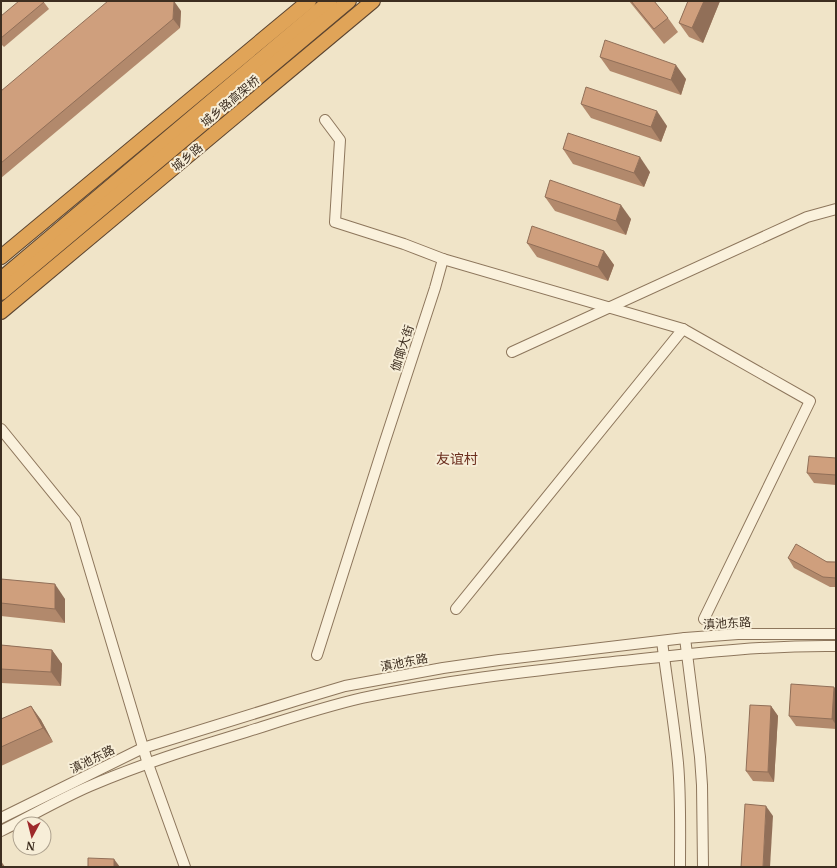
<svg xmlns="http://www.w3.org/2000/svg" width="837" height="868" viewBox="0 0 837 868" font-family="Merriweather,'Noto Sans SC',serif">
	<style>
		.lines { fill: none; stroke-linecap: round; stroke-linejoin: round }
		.minor-casing { stroke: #8d765c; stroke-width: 12 }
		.highway-casing { stroke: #5b4430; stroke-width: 16 }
		.minor { stroke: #faf1dc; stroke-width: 10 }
		.highway { stroke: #e0a458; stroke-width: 14 }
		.wall { fill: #b2896c }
		.shaded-wall { fill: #916f58 }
		.building { fill: #cf9f7d; stroke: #916f58 }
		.labels { text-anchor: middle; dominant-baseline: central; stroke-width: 4; stroke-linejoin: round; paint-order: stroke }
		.street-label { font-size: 12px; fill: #3d2e20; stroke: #f7eed8 }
		.quarter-label { font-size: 14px; fill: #6b2e1e; stroke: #f7eed8 }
	</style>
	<rect width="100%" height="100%" fill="#f0e4c8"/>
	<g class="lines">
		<g class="minor-casing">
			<g id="minor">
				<path d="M443 259 683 329 810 401 704 619"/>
				<path d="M512 352 807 217 836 209"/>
				<path d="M1 429 75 520 148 764 185 867"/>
				<path d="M456 609 683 329"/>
				<path d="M685 638 700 757 702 785 703 867"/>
				<path d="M662 641C667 682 674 722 678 763 681 797 680 832 680 867"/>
				<path d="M317 655 384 444 435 288 443 259 404 244 335 222 340 140 325 120"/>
				<path d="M1 818 143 748 298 700 345 686 443 668 499 660 685 638 738 634H836"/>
				<path d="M1 831C31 816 60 799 90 786 141 764 193 748 246 732 284 720 323 707 362 698 442 681 522 672 603 663 680 655 758 645 836 646"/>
			</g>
		</g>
		<g class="highway-casing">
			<g id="highway">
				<path d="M1 257 309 1"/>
				<path d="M1 279 330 1"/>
				<path d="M1 293 349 1"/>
				<path d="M1 312 373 1"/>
			</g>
		</g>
		<use href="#minor" class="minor"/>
		<use href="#highway" class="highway"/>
	</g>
	<g class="wall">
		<path d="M43 1 49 9 4 47 1 44V16Z"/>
		<path d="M629 1H654L668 18 678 32 664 44Z"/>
		<path d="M688 1H720L703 43 689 37 679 23Z"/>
		<path d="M181 11 180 28 1 178V91Z"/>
		<path d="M600 57 686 79 681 95 610 71Z"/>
		<path d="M581 104 667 126 661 142 591 118Z"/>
		<path d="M563 149 650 172 644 187 573 164Z"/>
		<path d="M545 197 631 219 626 235 555 211Z"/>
		<path d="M527 243 604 251 614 265 608 281 537 257Z"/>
		<path d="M836 458V485L814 483 807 473Z"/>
		<path d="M788 558 836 562V587H830L794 568Z"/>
		<path d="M1 579 65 599V623L1 616Z"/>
		<path d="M1 645 52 650 62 664 61 686 1 683Z"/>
		<path d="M836 690V729L796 726 789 716Z"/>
		<path d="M31 706 41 720 53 742 1 766V719Z"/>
		<path d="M771 706 778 716 774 782 753 781 746 771Z"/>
	</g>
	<g class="shaded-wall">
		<path d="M174 1 181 11 180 28 173 19Z"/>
		<path d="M704 1H720L703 43 692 28Z"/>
		<path d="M676 65 686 79 681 95 671 80Z"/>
		<path d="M657 111 667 126 661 142 651 127Z"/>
		<path d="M640 157 650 172 644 187 634 173Z"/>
		<path d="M621 205 631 219 626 235 616 221Z"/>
		<path d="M604 251 614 265 608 281 598 267Z"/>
		<path d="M55 584 65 599V623L55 609Z"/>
		<path d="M52 650 62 664 61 686 51 672Z"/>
		<path d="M834 687 836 690V725L832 719Z"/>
		<path d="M31 706 41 720 53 742 43 728Z"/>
		<path d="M771 706 778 716 774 782 768 772Z"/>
		<path d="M766 806 773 816 770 867H763Z"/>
		<path d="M114 859 120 867H114Z"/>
		<path d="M1 861 5 867H1Z"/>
	</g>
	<g class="building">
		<path d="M19 1H43L44 2 1 38V16Z"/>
		<path d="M108 1H174L173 19 1 163V91Z"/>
		<path d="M631 1H654L668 18 654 29Z"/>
		<path d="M688 1H704L692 28 679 23Z"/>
		<path d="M605 40 676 65 671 80 600 57Z"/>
		<path d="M586 87 657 111 651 127 581 104Z"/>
		<path d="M568 133 640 157 634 173 563 149Z"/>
		<path d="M550 180 621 205 616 221 545 197Z"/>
		<path d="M532 226 604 251 598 267 527 243Z"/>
		<path d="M809 456 836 458V475L807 473Z"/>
		<path d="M796 544 827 562H836V578L823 577 788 558Z"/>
		<path d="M1 579 55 584V609L1 603Z"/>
		<path d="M1 645 52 650 51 672 1 669Z"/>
		<path d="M791 684 834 687 832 719 789 716Z"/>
		<path d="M750 705 771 706 768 772 746 771Z"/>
		<path d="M31 706 43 728 1 747V719Z"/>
		<path d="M745 804 766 806 763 867H741Z"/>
		<path d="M88 858 114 859V867H88Z"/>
	</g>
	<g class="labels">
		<g class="street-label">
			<text transform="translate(230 101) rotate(-40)">城乡路高架桥</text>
			<text transform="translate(187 157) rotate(-40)">城乡路</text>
			<text transform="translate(402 348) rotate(-72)">伽倻大街</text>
			<text transform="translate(727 623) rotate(-3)">滇池东路</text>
			<text transform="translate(404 662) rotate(-11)">滇池东路</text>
			<text transform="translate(92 759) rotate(-26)">滇池东路</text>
		</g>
		<g class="quarter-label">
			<text x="457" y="459">友谊村</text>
		</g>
	</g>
	<rect width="837" height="868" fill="none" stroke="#3d2e20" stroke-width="4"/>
	<g transform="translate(32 836) rotate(187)"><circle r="19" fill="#f7eed8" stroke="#ada18e"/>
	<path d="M0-3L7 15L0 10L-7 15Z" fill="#9e2a2b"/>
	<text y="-6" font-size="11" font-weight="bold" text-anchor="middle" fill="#3d2e20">N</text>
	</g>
</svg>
